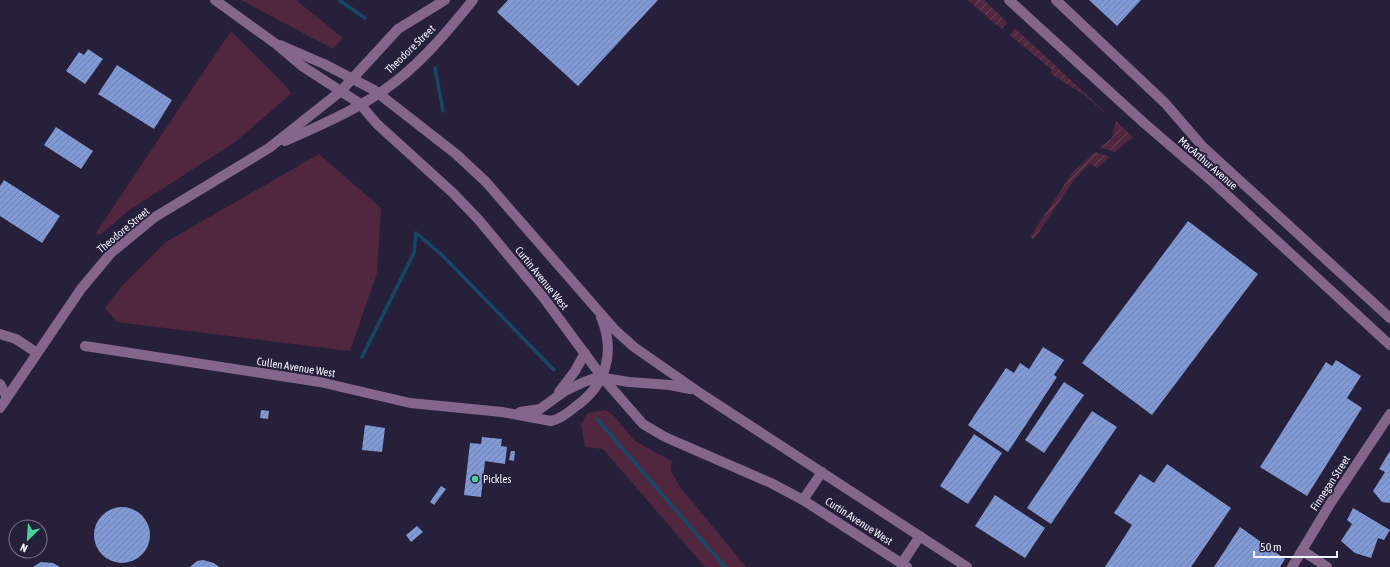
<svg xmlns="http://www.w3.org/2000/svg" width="1390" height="567" viewBox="0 0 1390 567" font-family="'Asap Condensed',sans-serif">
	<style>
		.grass { fill: #512740 }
		.garden { fill: url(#garden-furrows) }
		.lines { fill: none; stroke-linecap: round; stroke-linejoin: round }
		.stream { stroke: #164766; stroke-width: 3.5 }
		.building { fill: url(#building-hatch) }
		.minor { stroke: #84658c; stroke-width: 10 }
		.poi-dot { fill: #48d49d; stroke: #26203b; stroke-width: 1.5 }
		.labels { text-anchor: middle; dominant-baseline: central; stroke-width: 4; stroke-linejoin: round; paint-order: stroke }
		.street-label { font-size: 11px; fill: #f5f3fe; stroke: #26203b }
		.poi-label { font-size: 11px; fill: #f5f3fe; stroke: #26203b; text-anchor: start }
	</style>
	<defs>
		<pattern id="garden-furrows" width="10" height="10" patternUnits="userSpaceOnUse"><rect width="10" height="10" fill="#512740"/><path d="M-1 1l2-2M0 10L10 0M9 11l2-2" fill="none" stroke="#6b475d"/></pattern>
		<pattern id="building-hatch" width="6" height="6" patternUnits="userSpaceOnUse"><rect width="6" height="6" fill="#8199d5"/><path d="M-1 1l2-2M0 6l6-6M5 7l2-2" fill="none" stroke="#7081ac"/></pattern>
	</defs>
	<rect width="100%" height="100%" fill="#26203b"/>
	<g class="grass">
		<path d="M241 0H296L343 38 333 49Z"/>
		<path d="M231 31 285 85 291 94 235 142 128 211 100 235 96 233Z"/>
		<path d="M319 154 381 208 377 273 350 351 117 322 105 308 121 287 166 242Z"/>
		<path d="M605 410 613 415 635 441 673 462 671 465V471L680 487 746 567H705L603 449 585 447 581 424 588 413Z"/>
	</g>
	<g class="garden">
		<path d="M968 0H984L1007 22 1002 29 991 21Z"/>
		<path d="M1015 28 1105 112V113L1086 96 1050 73 1052 70 1010 35Z"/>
		<path d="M1116 121 1133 137 1115 152 1100 147 1112 138Z"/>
		<path d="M1095 152 1110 157 1097 168 1090 163 1074 180 1034 239 1030 237 1073 172Z"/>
	</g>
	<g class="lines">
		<g class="stream">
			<path d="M339 0 365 18"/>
			<path d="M435 68 443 111"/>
			<path d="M416 233 442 255 554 370"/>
			<path d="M362 357 414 253 416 233"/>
			<path d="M597 419 725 567"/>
		</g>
	</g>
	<g class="building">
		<path d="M508 0H658L578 86 497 12Z"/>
		<path d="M1089 0H1141L1117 26Z"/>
		<path d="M88 49 103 59 85 84 66 71 79 52 84 55Z"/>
		<path d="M117 65 172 100 154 129 98 94Z"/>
		<path d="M56 127 93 151 81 169 44 145Z"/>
		<path d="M4 180 60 216 42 243 0 216V186Z"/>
		<path d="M1188 221 1258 274 1152 415 1082 363Z"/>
		<path d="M1043 347 1064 360 1054 375 1057 377 1008 452 968 425 1006 368 1014 373 1020 363 1029 369Z"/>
		<path d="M1336 360 1361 376 1347 398 1362 408 1307 496 1260 467 1326 362 1332 366Z"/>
		<path d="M1064 382 1084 395 1044 453 1025 440Z"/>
		<path d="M261 410 269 411 268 419 260 418Z"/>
		<path d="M1092 411 1117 427 1051 524 1027 508Z"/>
		<path d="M365 425 385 428 382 452 362 450Z"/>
		<path d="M974 434 1002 453 968 504 940 486Z"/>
		<path d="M482 437 502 439 501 446 507 447 505 464 485 461 481 497 464 495 470 443 481 444Z"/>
		<path d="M511 451H515L514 461 509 460Z"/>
		<path d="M1390 451V503L1382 502 1373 491 1385 472 1379 469Z"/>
		<path d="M1167 464 1231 508 1191 567H1105L1132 525 1114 513 1140 474 1154 483Z"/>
		<path d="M441 486 446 489 434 505 430 502Z"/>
		<path d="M995 495 1045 528 1025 558 975 526Z"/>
		<circle cx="122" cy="535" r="28"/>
		<path d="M1353 508 1390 530 1384 540 1378 538 1371 558 1355 553 1341 541 1352 524 1347 520Z"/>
		<path d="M417 526 423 532 411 542 406 535Z"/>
		<path d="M1240 527 1285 559 1280 567H1214Z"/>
		<path d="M203 560 214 563 219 567H190L197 561Z"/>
		<path d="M41 562 53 563 60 567H33Z"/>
	</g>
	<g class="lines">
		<g class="minor">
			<path d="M215 0 276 44 302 66 359 103 377 124 453 193 478 219 543 297 602 377 643 424 665 437 771 483 803 500 907 567"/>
			<path d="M1009 0 1144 123 1215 184 1390 345"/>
			<path d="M1056 0 1165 103 1203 147 1390 318"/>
			<path d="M280 45 324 64 374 90 456 154 486 182 615 330 634 347 703 395 967 567"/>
			<path d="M285 141C323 124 363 107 395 82 425 59 450 28 473 0"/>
			<path d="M0 334 16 339 37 353"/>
			<path d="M85 346 320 382 410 403 502 412 551 421C560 419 568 413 575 407 606 385 616 353 601 317"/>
			<path d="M0 384 7 397"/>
			<path d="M559 392 575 371 585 353"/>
			<path d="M0 408 81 289 111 253 155 217 269 148 341 91 398 29 445 0"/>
			<path d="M520 412 540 409 565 391 584 382 598 377 629 382 670 385 690 389"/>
			<path d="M803 500 822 472"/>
			<path d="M1303 551 1327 567"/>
			<path d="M902 563 920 536"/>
			<path d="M1292 567 1330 504 1390 414"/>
		</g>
	</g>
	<circle class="poi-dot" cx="475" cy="479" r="4"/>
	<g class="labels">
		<g class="street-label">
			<text transform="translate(410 49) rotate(-44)">Theodore Street</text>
			<text transform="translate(1208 163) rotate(41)">MacArthur Avenue</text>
			<text transform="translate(123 230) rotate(-40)">Theodore Street</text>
			<text transform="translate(542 278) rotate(51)">Curtin Avenue West</text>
			<text transform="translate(296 367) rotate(9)">Cullen Avenue West</text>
			<text transform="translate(1330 483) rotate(-57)">Finnegan Street</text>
			<text transform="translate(859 521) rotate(33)">Curtin Avenue West</text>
		</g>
		<g class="poi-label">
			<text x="483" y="479">Pickles</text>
		</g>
	</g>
	<g transform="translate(28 539) rotate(205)"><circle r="19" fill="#26203b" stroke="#797489"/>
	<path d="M0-3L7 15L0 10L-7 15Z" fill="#48d49d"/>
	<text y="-6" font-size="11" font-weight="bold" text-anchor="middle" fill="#f5f3fe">N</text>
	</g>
	<path d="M1254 551v6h83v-6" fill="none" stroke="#f5f3fe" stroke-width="2"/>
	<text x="1260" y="551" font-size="12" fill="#f5f3fe" stroke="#26203b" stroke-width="3" paint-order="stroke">50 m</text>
</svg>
